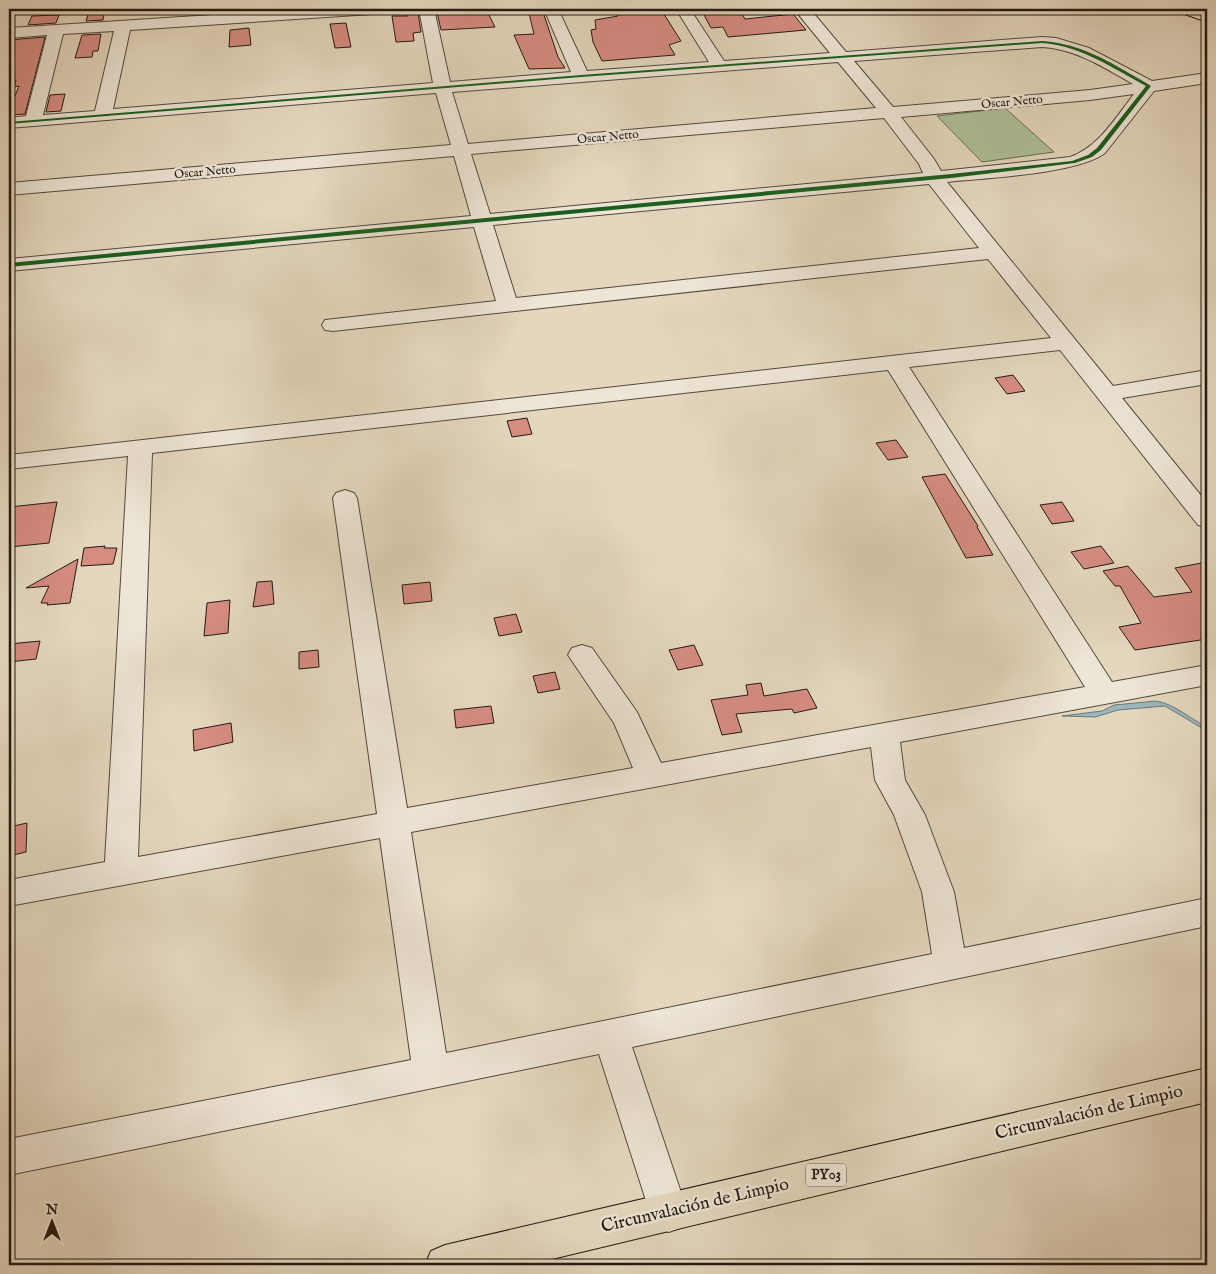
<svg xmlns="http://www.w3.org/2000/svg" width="1216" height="1274" viewBox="0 0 1216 1274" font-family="'IM FELL English',serif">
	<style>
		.green { fill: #aebf97; stroke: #686c54 }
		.water { fill: #9bb6bd; stroke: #6b7879 }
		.building { fill: #d68c82; stroke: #231a12 }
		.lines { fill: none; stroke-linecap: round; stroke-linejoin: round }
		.minor-casing { stroke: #53493d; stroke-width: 2 }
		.major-casing { stroke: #231a12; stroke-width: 2 }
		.highway-casing { stroke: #231a12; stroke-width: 2 }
		.minor { fill: #ede5d5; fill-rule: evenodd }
		.major { fill: #e4d7be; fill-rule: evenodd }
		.highway { fill: #e4d7be; fill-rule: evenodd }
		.cycleway-casing { stroke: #ede5d5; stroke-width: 3 }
		.cycleway { fill: #1b5e20; fill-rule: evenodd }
		.labels { text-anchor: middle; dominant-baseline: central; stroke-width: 5; stroke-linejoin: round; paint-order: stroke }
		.far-street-label { font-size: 12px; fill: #231a12; stroke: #ede5d5 }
		.shield { fill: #ede5d5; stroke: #60574c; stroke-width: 1 }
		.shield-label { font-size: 14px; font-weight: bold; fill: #231a12 }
		.near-street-label { font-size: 18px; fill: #231a12; stroke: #ede5d5 }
	</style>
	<rect width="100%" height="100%" fill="#e4d7be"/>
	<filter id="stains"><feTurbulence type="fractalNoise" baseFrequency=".004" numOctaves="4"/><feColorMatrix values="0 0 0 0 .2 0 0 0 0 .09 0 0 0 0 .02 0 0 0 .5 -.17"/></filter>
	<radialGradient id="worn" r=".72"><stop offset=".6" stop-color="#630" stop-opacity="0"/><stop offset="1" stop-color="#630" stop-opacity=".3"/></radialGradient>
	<path class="green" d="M1005 108 1054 152 982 162 937 116Z"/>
	<path class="water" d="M1156 701C1175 704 1190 719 1207 727V731L1165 706 1118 710 1095 717 1062 716 1102 711 1114 705Z"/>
	<g class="building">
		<path d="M90 9H105L103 20 86 21Z"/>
		<path d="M445 9H486L495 27 441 30 437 12 446 11Z"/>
		<path d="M528 9H542L558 57 565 68 529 69 514 35 534 34Z"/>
		<path d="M649 9 654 11H662L681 41 669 45 675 55 602 61 593 42 591 30 596 29 595 20 618 16 616 11Z"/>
		<path d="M701 9 740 11 745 19 793 14 806 30 728 37 723 27 711 28Z"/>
		<path d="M407 13H418L421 32 413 33 414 41 396 42 392 16H408Z"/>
		<path d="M59 15 56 23 28 25 32 16Z"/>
		<path d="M346 23 351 47 335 48 330 24Z"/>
		<path d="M249 28 251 45 229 47 230 30Z"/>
		<path d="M101 34 98 51H93L92 57 75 58 82 35Z"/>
		<path d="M45 37 25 114 9 115V110L19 86 14 87 16 80 9 81V40Z"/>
		<path d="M65 94 61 111 46 112 50 95Z"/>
		<path d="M1013 375 1025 391 1007 394 995 378Z"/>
		<path d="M527 418 532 434 512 437 507 421Z"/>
		<path d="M896 440 908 457 888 460 876 443Z"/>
		<path d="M945 474 978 526 977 527 993 555 966 558 922 477Z"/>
		<path d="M57 502 49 543 9 547V507Z"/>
		<path d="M1062 502 1074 521 1052 524 1040 505Z"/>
		<path d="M105 546 104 548H117L113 564 81 566 84 548Z"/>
		<path d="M1101 546 1114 563 1084 569 1071 552Z"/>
		<path d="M78 559 70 603 47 605 48 603H41L49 586 26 588Z"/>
		<path d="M1207 562V639L1135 650 1119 627 1141 623 1120 586H1115L1103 571 1128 566 1154 597 1192 592 1175 568Z"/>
		<path d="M272 581 274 604 253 607 257 582Z"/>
		<path d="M430 582 432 601 404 604 402 585Z"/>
		<path d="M230 600 228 633 204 636 207 603Z"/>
		<path d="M516 614 522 632 499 636 494 618Z"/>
		<path d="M40 641 36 659 9 662V644Z"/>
		<path d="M694 645 703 665 678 670 669 650Z"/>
		<path d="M318 650 319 667 299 669V652Z"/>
		<path d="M555 672 560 689 538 693 533 676Z"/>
		<path d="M761 683 764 696 807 689 817 708 794 713 792 709 736 714 742 732 722 735 711 700 748 695 746 685Z"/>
		<path d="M491 706 494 723 456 728 454 710Z"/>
		<path d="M231 723 233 742 194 751 193 730Z"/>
		<path d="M27 823 26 852 9 856V827Z"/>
	</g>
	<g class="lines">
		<g class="minor-casing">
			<path id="minor" d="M307 9H380L372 14 130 30 113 109 433 83 419 9H434L450 82 571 72 544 9H558L587 71 709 62 676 9H690L724 61 830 53 794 9H810L846 52 1042 37 1056 38 1089 48 1152 81 1207 73V83L1154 91 1105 153C1078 174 984 178 947 182L1113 386 1207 370V384L1122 398 1207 503V527L1198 525 1060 350 909 367 1112 682 1207 665V685L900 742 905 780 925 815 954 892 964 948 1207 898V926L632 1047 688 1213 683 1227 669 1232 655 1227 650 1213 599 1054 9 1175V1139L411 1060 380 838 9 906V880L105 862 128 456 9 469V455L1051 338 988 259 333 331 325 330 322 325 325 320 496 301 474 227 9 271V259L471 216 454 156 9 195V183L451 145 436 93 9 128V118L26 116 47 35 9 38V28ZM114 31 95 111 43 115 63 34ZM1042 47C1076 49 1103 67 1133 84L1090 90 893 107 854 61ZM838 62 876 108 468 144 452 92ZM1134 94C1116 117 1099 147 1070 157L951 170 941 171 934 159 901 117 1090 100ZM884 118 919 164 923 173 490 214 471 154ZM929 184 979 248 516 298 493 225ZM888 370 1085 687 661 763 637 712 592 648 582 645 572 648 568 655 614 723 633 768 407 808 357 498 354 493 345 490 336 493 333 498 377 814 138 857 152 453ZM871 747 875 780 894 815 922 892 932 954 446 1053 411 832Z"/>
		</g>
		<g class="major-casing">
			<path id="major" d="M1176 9H1198L1207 12V22L1179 12Z"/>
		</g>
		<g class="highway-casing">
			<path id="highway" d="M1207 1068V1102L527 1265H425L431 1251 445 1245Z"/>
		</g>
		<use href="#minor" class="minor"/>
		<use href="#major" class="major"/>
		<use href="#highway" class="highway"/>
		<g class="cycleway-casing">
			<path id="cycleway" d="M1042 41C1074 43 1100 56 1127 72 1135 77 1144 81 1151 86L1101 150 1092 157 1075 163 951 178 9 267V263L951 174 1072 161 1088 155 1097 148 1146 86C1112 68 1082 46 1042 43L581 77 9 124V122L581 75Z"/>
		</g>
		<use href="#cycleway" class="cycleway"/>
	</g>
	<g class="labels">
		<g class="far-street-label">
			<text transform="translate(1012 102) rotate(-5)">Oscar Netto</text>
			<text transform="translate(608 137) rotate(-5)">Oscar Netto</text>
			<text transform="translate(205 172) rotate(-5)">Oscar Netto</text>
		</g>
		<rect class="shield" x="806" y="1163.5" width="40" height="23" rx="4"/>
		<g class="shield-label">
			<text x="826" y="1175">PY03</text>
		</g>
		<g class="near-street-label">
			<text transform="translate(1089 1113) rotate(-13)">Circunvalación de Limpio</text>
			<text transform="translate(695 1206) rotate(-13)">Circunvalación de Limpio</text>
		</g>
	</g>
	<rect width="1216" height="1274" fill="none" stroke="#e4d7be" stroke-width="30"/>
	<rect x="10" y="10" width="1196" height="1254" fill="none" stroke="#231a12" stroke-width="2.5"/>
	<rect x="15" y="15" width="1186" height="1244" fill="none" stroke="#231a12"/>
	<g transform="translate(52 1222)" stroke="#ede5d5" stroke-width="4" paint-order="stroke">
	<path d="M0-4L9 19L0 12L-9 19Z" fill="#231a12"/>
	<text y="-8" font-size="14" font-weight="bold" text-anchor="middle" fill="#231a12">N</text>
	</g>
	<rect width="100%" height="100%" filter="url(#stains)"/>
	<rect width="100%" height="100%" fill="url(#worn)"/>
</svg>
